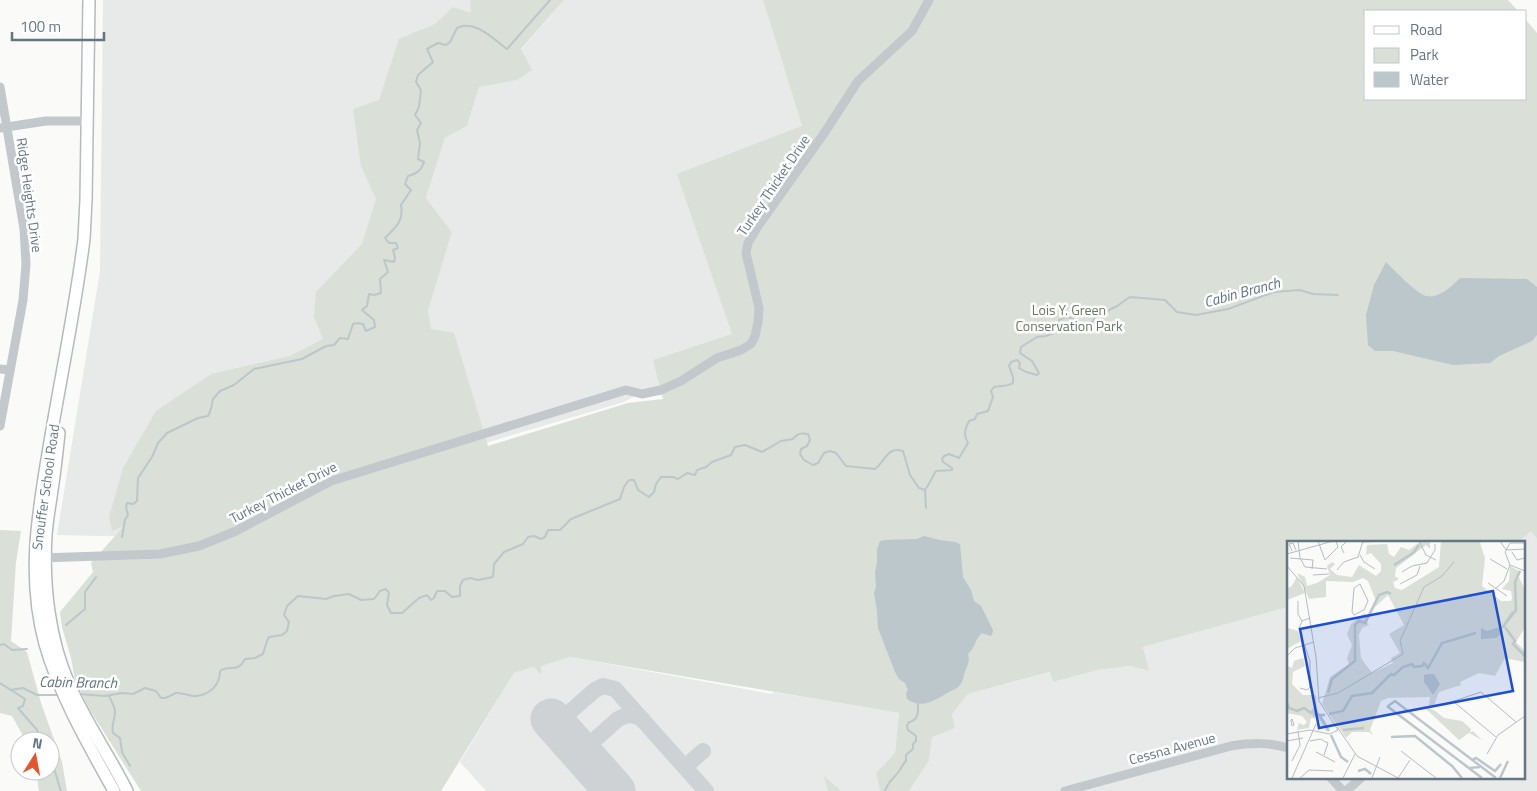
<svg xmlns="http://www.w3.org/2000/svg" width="1537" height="791" viewBox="0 0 1537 791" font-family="'Titillium Web',sans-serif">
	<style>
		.built { fill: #e8e9e9 }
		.green { fill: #dadfd7 }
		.water { fill: #bbc7cb }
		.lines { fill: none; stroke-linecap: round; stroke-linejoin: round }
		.stream { stroke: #bbc7cb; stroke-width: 2 }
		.taxiway { stroke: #ced2d4; stroke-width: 16 }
		.runway { stroke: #ced2d4; stroke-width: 41 }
		.major-casing { stroke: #b5babe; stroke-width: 14 }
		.minor { stroke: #c3c8cc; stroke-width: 9 }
		.major { stroke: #fff; stroke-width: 11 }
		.labels { text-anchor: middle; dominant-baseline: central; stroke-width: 5; stroke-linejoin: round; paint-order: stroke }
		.street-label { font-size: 14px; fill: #657683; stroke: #fff }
		.park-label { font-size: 14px; fill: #687a64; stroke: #fff }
		.water-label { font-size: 15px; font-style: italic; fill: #60757c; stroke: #fff }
		.inset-river { fill: none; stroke: #bbc7cb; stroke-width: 2.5 }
		.inset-road { fill: none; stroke: #b5bdc2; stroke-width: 1 }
		.view { fill: #1d4ed8; fill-opacity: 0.15; stroke: #1d4ed8; stroke-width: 2.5 }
		.inset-edge { fill: none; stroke: #657683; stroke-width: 2.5 }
	</style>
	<rect width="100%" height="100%" fill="#fafaf8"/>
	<g class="built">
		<path d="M103 0H520L402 150 339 463 146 537 57 535 100 271Z"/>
		<path d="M564 0H763L802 126 738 346 680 378 653 389 643 391 624 402 445 455 428 311 452 232 426 198 445 138 467 126 479 86 517 80 521 50Z"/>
		<path d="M1531 530 1537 539V791H909L929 761 932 736 955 728 952 714 968 694 1051 672 1053 682 1098 670 1130 666 1148 671 1143 647 1288 607V777H1523V542H1519Z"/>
		<path d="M570 657 772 694 773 692 899 713 895 753 876 773 880 791H841L839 790V791H486L460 762 514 673Z"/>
	</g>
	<g class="green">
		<path d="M470 0H564L521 49 532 70 517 80 479 87 467 126 445 138 426 198 452 232 428 311 431 329 454 333 488 446 628 403 663 399 653 360 732 334 677 174 802 126 763 0H1508L1518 11H1366V99H1526V20L1537 33V539L1531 531 1519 542H1288V607L1143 647 1149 671 1130 666 1098 670 1053 682 1050 672 968 694 952 714 955 728 932 737 929 761 909 791H880L876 773 895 753 899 713 570 657 541 666V675L534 667 514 673 441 791H141L88 707 80 690 75 680 71 658 62 627 60 612 93 572 91 563 124 526 112 531 109 517 123 468 156 411 211 374 290 356 323 339 314 317 316 292 362 244 376 199 361 166 353 109 379 100 399 39 435 24 453 7 471 13Z"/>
		<path d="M0 530 21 531 16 562 11 641 27 652 41 703 62 762 67 791H39L36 771H50V741H26L12 716 0 713Z"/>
		<path d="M824 776 841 791H828Z"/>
	</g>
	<g class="water">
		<path d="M1386 262C1394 270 1416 293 1426 296 1439 299 1452 286 1460 278L1527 279 1537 287V335L1532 341 1499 356 1490 363 1453 365 1393 351H1375L1368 345 1366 315 1374 285Z"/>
		<path d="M924 536 940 540 955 542 960 544 963 577 971 590 974 601 981 606 993 630 992 635 990 636 982 633C975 638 975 649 968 654 970 660 968 664 966 669 963 675 964 681 959 686 957 689 952 690 949 692 935 700 922 710 907 699L906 693 908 690 905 683 899 679 895 672 878 628 877 611 874 593 876 587 875 572 877 563V550L880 541 885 540 917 539Z"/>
	</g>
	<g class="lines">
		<g class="stream">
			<path d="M925 490 926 508"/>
			<path d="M122 537 125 520 128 515 126 507 127 503 133 504 137 501 138 478 152 457 158 443 167 433 198 418 208 416 211 409 213 399 220 391 234 385 254 369 302 359 326 346 334 345 340 338 348 339 353 324 358 323 363 324 366 331 375 327 374 320 362 310 367 306 369 294 374 295 381 293 380 279 388 272 384 260 394 262 395 257 393 250 398 248 396 243H389L385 238C396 227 404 221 401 205L411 190 405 184 408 176C416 174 421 171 424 162L418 159 420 143 417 130 421 123 415 115 419 107 421 90 416 82 418 75 433 62 427 49 438 43 446 45 450 42 457 28C475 19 493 39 507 49L550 0"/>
			<path d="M66 625 85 609V592L96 577"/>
			<path d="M0 645 4 644 12 650 27 649"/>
			<path d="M0 683 11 690 23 688 37 695H60"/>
			<path d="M11 690 25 699 23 706 18 708 37 730 42 741"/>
			<path d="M79 694 105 696 122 693 133 694 145 688 156 691 161 698C168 699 170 695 176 693 182 692 189 696 195 696 210 695 220 685 220 671 230 664 237 674 245 659L255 658 263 654 267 641 269 637 282 635 287 631 289 622 284 615 287 606 298 596 326 599 334 596 349 594 361 600 374 599 380 591 386 589 389 593 387 605 391 613H402L419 598 427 595 431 600 434 598 437 591H445L452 597 460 596V586L463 580 470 578 478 580 493 577 494 564 504 552 523 544 528 537 534 536 541 539 545 537 548 530H560L571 519 620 499 624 487 629 480H634L638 490 649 497 654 492 656 484 661 477H673L678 479 687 473 695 475 697 470 706 467 712 462 731 455 735 447 745 445 762 452 781 441 793 439C797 433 802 433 808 434L810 440 807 446 801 449 800 454 804 460 813 465 818 463 824 453 830 451 836 453 846 466 875 469C885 462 887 446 903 451L910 475 919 488 925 490C930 483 932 477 936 471L952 470V468L943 462 942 459 944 456 949 454 959 458 968 443C963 435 965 429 969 421L975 419 977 414 988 411 993 397 991 391 994 387C1001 385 1007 387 1013 383V377L1009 366 1011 362 1017 360 1020 363 1019 368 1026 372 1037 375 1039 373 1032 361 1020 353 1021 347 1037 337 1046 336 1054 333 1059 320C1072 313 1074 322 1083 327L1091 323 1096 317 1117 306 1130 297 1165 300 1177 312 1196 315 1228 309 1274 292 1300 290 1313 294 1338 295"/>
			<path d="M109 696C111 701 115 706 115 712 115 720 111 724 113 733L120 738 122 752 130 766"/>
			<path d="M50 758C55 769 57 780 61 791"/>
			<path d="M885 791C888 781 894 779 899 771 902 767 903 764 906 761V755L913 749V744L916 741V736L908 730 907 726C910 720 907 724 912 721 919 718 918 710 918 704"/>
		</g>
		<g class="taxiway">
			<path d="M556 724 595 690 603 686 615 689 706 791"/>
			<path d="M581 752 618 719C627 714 633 714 642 719"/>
			<path d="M685 767 703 751"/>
		</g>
		<path class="runway" d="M551 719 615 791"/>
		<g class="major-casing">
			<g id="major">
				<path d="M89 0 86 200 84 239C76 303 63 366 52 430 40 502 25 571 45 644 60 696 88 744 114 791"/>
				<path d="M59 433C57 452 55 471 52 490 50 505 47 520 46 535 43 584 49 639 69 684 85 721 109 755 127 791"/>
			</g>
		</g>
		<g class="minor">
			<path d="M0 87 24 229 26 264 23 300 0 426"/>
			<path d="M0 128 46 121H87"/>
			<path d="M0 369 10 370"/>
			<path d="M41 558 160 554 199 546 236 531 331 481 626 390 642 394 661 390 681 381 717 358 741 350 751 344 755 336 758 322 759 308 746 253 748 243 758 226 823 135 858 81 912 31 929 0"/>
			<path d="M1330 777 1343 791"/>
			<path d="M1065 791 1231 746C1251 743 1269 742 1288 748"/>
			<path d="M1346 791 1362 777"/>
		</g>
		<use href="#major" class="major"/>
	</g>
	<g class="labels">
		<g class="street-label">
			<text transform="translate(773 185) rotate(-56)">Turkey Thicket Drive</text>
			<text transform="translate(30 195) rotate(82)">Ridge Heights Drive</text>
			<text transform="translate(45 487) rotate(-82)">Snouffer School Road</text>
			<text transform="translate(283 492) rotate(-27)">Turkey Thicket Drive</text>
			<text transform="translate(1172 748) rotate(-15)">Cessna Avenue</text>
		</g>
		<g class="park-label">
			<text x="1069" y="309">Lois Y. Green<tspan x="1069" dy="16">Conservation Park</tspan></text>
		</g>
		<g class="water-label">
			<text transform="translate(1242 292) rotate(-15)">Cabin Branch</text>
			<text transform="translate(78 682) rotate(1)">Cabin Branch</text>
		</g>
	</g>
	<g transform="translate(1287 541)">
		<rect width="238" height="238" fill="#fafaf8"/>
		<path d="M134 0H143V8L139 4 109 27 108 35 112 38 106 41 108 47 115 49 152 26 154 0H196L193 2 198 17 195 45 214 60H224L225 57 224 50 215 48 222 40 223 25 234 31 231 34 237 47V88L229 101 237 109V121L218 117 208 135 192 132 173 141 174 144 152 151 146 167 142 164 143 156 101 157 94 160 83 189 86 194 82 191H65L59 197 35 163 43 136 62 123 60 117 65 104 60 93 64 83 77 72 81 74 89 60 81 40 76 37 66 41 39 40V56L22 58 10 32 18 36 20 45 30 42 43 34 40 25 45 21 48 23 43 28 50 34 65 36 72 24 89 35 94 30V23L84 12 79 14 80 4 100 3 102 13 107 16 114 6 122 9ZM101 54 117 84 102 93 113 112 104 117 106 122 85 132 74 117 72 94 75 87 82 84 80 81 88 66ZM10 36 18 52 0 59V47L4 46ZM1 87 11 90 14 100 0 108ZM16 117 18 125 6 131 5 143 16 154H29L30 168 42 190H39L32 178 24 177 22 187 10 189 12 182 17 184 20 181 15 175 0 172 1 125 5 127 7 120ZM136 165 147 169 157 177 175 180 184 188 183 192 186 190 195 199 182 192 172 199Z" fill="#dadfd7" fill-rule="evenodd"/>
		<path d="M212 86 215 92 209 97 194 98V87L200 90ZM142 133H147L153 143 146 154 137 141V134Z" fill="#bbc7cb"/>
		<path class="inset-river" d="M107 24 126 12 132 4M218 86 228 100 226 103 238 115M215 87 229 69 228 41 233 30M215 87 226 71M41 152 45 138 68 120V84L72 80 78 82 92 54 100 51 104 53M0 162 2 167 10 170 17 167 24 172 27 168V174H38M100 165 195 237M101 165 108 160 209 237M42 173 56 170 65 155 85 152 104 133 107 134 116 126 125 123 127 126 135 125 137 122 141 127 155 102 189 92M33 175 42 190M56 189 77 187M44 194 54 216 61 221M104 196 128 195 165 225 175 237M185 219 189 217 208 230 214 223M174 221 182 227 193 226M71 230 78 228 84 233M213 237 221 220"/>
		<path class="inset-road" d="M11 0 13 17 18 26 40 28M31 0 38 19 51 6 49 0M132 0 139 14 149 19M213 0 219 9 238 8M76 1 98 0M238 2H223L218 11 223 24 238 30M5 10 2 3 6 2 9 9M225 11 230 19 238 17M57 12 54 6 60 0M0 13 46 0M73 14 77 21 88 28M3 17 26 19 25 28M203 18 220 28M0 25 17 45 29 116 32 160 51 189M50 29 57 21 71 16 76 0M115 31 125 25 140 22 148 9V3M26 34 42 33M201 42 220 55M73 43 81 60 77 69 67 74 65 71 67 47ZM113 43 130 34 133 25M208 48 217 40 223 24M11 60V73L15 80M0 115 8 107 27 101M13 147 20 149 23 146V120L12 88 15 80 23 77M31 157 51 152 116 113 113 100 137 46 155 35 167 21M167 161 209 196M155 164 194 151 229 181M5 178 7 184 5 185 4 179ZM50 186 70 215 111 237M0 193 23 189 43 193 51 189M0 200 16 197M23 200 33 198 41 202 37 214M114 210 149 237M29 211 48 221M200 213 211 194 238 175M5 220 13 204 11 190M5 237 29 183M13 237 22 229 46 230M56 237 68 213M85 237 93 216M111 237 123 219"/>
		<path class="view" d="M206 50 226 150 32 187 13 88Z"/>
		<rect width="238" height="238" class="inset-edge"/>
	</g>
	<rect x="1364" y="10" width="162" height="90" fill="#ffffff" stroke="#c1c8cd"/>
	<rect x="1374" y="26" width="25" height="8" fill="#ffffff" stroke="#c1c8cd"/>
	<text x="1410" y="35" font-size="15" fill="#657683">Road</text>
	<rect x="1374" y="48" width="25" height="15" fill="#dadfd7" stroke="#c1c8cd"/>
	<text x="1410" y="60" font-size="15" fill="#657683">Park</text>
	<rect x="1374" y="72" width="25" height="15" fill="#bbc7cb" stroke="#c1c8cd"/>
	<text x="1410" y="85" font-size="15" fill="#657683">Water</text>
	<g transform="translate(35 756) rotate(11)"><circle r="24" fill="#ffffff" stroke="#c1c8cd"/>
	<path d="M0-4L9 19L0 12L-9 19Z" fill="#e4572e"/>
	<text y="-8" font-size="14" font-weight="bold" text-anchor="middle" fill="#657683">N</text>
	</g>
	<path d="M12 32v8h92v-8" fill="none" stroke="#657683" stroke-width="2.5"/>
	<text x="20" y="32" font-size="15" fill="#657683" stroke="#ffffff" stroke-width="4" paint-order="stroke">100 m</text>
</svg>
